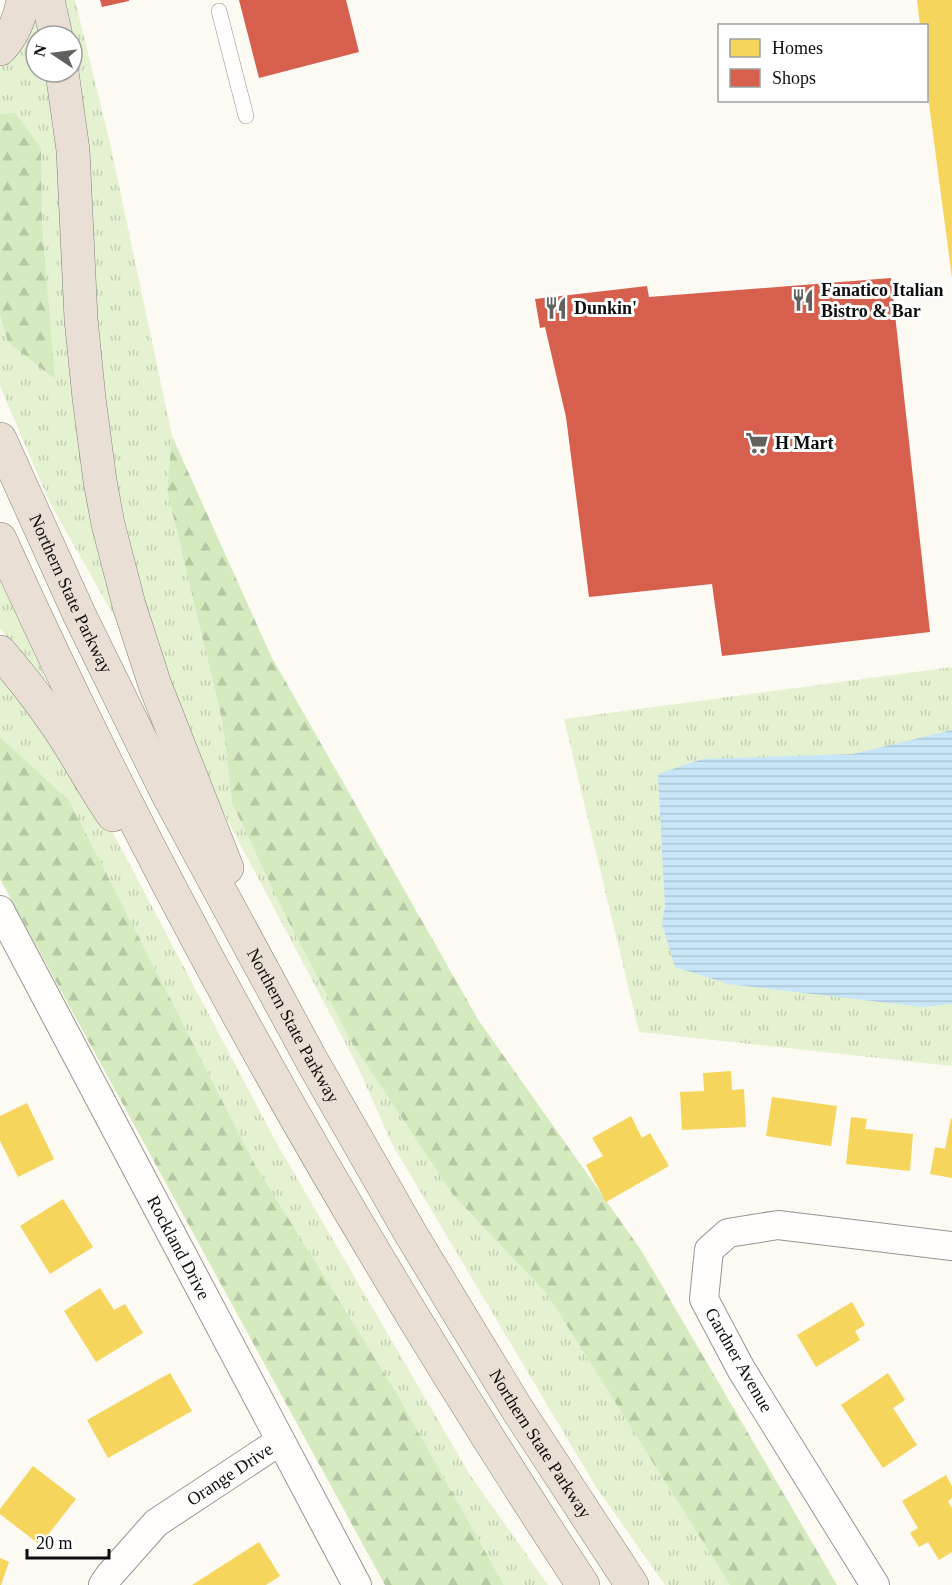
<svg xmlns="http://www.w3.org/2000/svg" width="952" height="1585" viewBox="0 0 952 1585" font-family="'Times New Roman',serif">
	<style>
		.grass { fill: url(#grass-tufts) }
		.forest { fill: url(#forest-firs) }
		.water { fill: url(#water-rules) }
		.homes { fill: #f6d55c }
		.shops { fill: #d6604d }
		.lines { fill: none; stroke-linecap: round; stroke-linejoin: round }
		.lane-casing { stroke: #959491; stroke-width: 16 }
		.street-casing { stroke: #959491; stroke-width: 30 }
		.highway-casing { stroke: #82827e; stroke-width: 34 }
		.lane { stroke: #fffefd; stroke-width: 15 }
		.street { stroke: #fffefd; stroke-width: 28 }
		.highway { stroke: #eadfd4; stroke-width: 33 }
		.labels { text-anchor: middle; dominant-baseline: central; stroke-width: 6; stroke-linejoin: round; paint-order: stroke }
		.poi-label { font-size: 18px; font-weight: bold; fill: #0e0e0e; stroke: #fff; text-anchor: start }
		.street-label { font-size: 18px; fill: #0e0e0e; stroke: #fff }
	</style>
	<defs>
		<pattern id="grass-tufts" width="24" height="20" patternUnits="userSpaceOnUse" patternTransform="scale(1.5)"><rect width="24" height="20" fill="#e5f2d2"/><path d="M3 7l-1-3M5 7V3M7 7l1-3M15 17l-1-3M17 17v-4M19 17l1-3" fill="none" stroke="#c3ceb3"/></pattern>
		<pattern id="forest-firs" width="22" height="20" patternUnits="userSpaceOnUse" patternTransform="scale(1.5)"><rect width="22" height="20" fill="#d5eabf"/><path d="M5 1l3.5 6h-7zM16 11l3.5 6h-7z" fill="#b6c8a3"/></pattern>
		<pattern id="water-rules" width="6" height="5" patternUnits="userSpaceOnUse" patternTransform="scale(1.5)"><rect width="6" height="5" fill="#c8e6f7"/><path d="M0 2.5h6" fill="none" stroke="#abc4d3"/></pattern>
	</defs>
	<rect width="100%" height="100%" fill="#fcfaf2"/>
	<g class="grass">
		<path d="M33 0 48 36H36V72H55L124 634 49 501 0 386V64Z"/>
		<path d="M58 0H75L110 143 172 436 167 490 223 724 232 803 285 915 352 1043 453 1195 547 1294 730 1585H665L596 1487 392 1144 357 1065 212 791 158 658 126 540 108 449 75 68 72 56V36H67Z"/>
		<path d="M0 580 41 667 45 679 37 677 0 628Z"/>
		<path d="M952 667V1066L639 1032 564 719Z"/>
		<path d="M0 668 80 770 276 1142 470 1475 548 1585H504L396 1392 254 1163 69 800 0 737Z"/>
	</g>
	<g class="forest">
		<path d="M15 113 41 148 42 224 55 379 8 342 0 314V114Z"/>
		<path d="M172 436 271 656 479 1021 641 1250 837 1585H730L547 1294 453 1195 352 1043 285 915 232 803 223 724 167 490Z"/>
		<path d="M0 737 69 800 254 1163 396 1392 504 1585H385L0 879Z"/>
	</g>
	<path class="water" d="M952 730V1004L922 1007 728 984 675 967 662 924 665 906 658 774 702 759 853 754Z"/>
	<g class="homes">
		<path d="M917 0H952V278L926 81V26H920Z"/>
		<path d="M731 1071 732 1090 744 1089 746 1127 682 1130 680 1092 704 1091 703 1073Z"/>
		<path d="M772 1097 837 1106 831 1146 766 1136Z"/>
		<path d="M27 1103 54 1159 18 1177 0 1141V1116Z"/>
		<path d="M631 1116 642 1138 650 1133 669 1166 606 1202 586 1165 603 1156 592 1138Z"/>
		<path d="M851 1117 867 1119 865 1129 913 1134 910 1171 846 1164Z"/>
		<path d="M951 1118 952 1119V1178L930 1174 935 1147 945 1149Z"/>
		<path d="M63 1199 93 1247 50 1274 20 1226Z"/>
		<path d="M100 1288 114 1310 125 1304 143 1333 96 1362 64 1311Z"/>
		<path d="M852 1302 865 1325 855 1331 860 1340 816 1367 797 1335Z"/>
		<path d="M170 1373 192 1411 108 1458 87 1420Z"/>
		<path d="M888 1373 905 1400 893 1408 917 1445 883 1468 841 1405Z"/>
		<path d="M33 1466 76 1499 40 1545 0 1514V1509Z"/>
		<path d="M946 1475 952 1486V1498L948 1501 952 1508V1552L939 1560 928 1542 919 1547 910 1533 918 1528 902 1501Z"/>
		<path d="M259 1542 280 1576 266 1585H192Z"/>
		<path d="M0 1558 9 1562 1 1585H0Z"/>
	</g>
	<g class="shops">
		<path d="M100 0H129V1L102 7Z"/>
		<path d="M239 0H346L359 52 259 78Z"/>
		<path d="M891 278 930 632 722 656 712 584 589 597 566 417 545 327 540 328 535 299 647 286 649 297Z"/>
	</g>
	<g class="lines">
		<g class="lane-casing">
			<path id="lane" d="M219 11 246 116"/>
		</g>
		<g class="street-casing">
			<g id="street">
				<path id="s1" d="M0 910 357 1585"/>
				<path id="s2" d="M103 1585 109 1576 156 1523 280 1441"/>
				<path d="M875 1585 741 1369 704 1299 709 1250 728 1233 778 1225 952 1246"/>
			</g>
		</g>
		<g class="highway-casing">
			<g id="highway">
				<path d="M48 0 56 36"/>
				<path d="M0 49C13 35 20 19 23 0"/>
				<path d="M62 72 73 150 81 319 89 398 100 481 108 524 129 605 155 685 227 868"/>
				<path id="s3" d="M0 439 80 616 167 793 312 1061 412 1236 517 1409 632 1585"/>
				<path d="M0 539C164 903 364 1252 583 1585"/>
				<path d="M0 652C25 681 49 712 69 744 84 768 97 792 113 815"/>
			</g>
		</g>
		<use href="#lane" class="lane"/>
		<use href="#street" class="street"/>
		<use href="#highway" class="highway"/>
	</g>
	<defs>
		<g id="restaurant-bare" transform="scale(1.8)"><path d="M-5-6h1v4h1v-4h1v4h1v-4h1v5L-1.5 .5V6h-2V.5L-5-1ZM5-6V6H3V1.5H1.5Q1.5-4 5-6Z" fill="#61615e" stroke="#fff" stroke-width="2.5" paint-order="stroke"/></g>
		<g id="supermarket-bare" transform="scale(1.8)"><path d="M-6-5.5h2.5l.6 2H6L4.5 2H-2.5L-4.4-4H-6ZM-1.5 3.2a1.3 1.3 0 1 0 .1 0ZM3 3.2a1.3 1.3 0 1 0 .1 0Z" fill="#61615e" stroke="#fff" stroke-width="2.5" paint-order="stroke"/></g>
	</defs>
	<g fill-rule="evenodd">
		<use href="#restaurant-bare" x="803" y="300"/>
		<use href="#restaurant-bare" x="556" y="308"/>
		<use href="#supermarket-bare" x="757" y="443"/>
	</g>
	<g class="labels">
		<g class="poi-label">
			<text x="821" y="290">Fanatico Italian<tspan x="821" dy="21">Bistro &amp; Bar</tspan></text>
			<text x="574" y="308">Dunkin'</text>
			<text x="775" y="443">H Mart</text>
		</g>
		<g class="street-label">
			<text stroke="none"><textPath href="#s3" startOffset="170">Northern State Parkway</textPath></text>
			<text stroke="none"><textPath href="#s3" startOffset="656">Northern State Parkway</textPath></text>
			<text stroke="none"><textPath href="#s1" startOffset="382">Rockland Drive</textPath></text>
			<text transform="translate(739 1360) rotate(60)">Gardner Avenue</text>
			<text stroke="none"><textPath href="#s3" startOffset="1142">Northern State Parkway</textPath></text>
			<text stroke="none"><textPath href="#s2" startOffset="170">Orange Drive</textPath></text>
		</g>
	</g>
	<rect x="718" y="24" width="210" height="78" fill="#ffffff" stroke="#9f9f9f" stroke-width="1.5"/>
	<rect x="730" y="39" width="30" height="18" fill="#f6d55c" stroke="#9f9f9f" stroke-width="1.5"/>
	<text x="772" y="54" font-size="18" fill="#0e0e0e">Homes</text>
	<rect x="730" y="69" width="30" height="18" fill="#d6604d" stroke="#9f9f9f" stroke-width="1.5"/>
	<text x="772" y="84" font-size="18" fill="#0e0e0e">Shops</text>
	<g transform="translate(54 54) rotate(283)"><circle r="28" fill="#ffffff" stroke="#9f9f9f" stroke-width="1.5"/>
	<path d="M0-4.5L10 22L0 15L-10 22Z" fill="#61615e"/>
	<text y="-9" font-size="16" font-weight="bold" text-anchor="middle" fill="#0e0e0e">N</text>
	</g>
	<path d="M27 1549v9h82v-9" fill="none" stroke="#0e0e0e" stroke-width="3"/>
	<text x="36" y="1549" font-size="18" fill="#0e0e0e" stroke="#ffffff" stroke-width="4.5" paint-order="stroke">20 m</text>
</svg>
